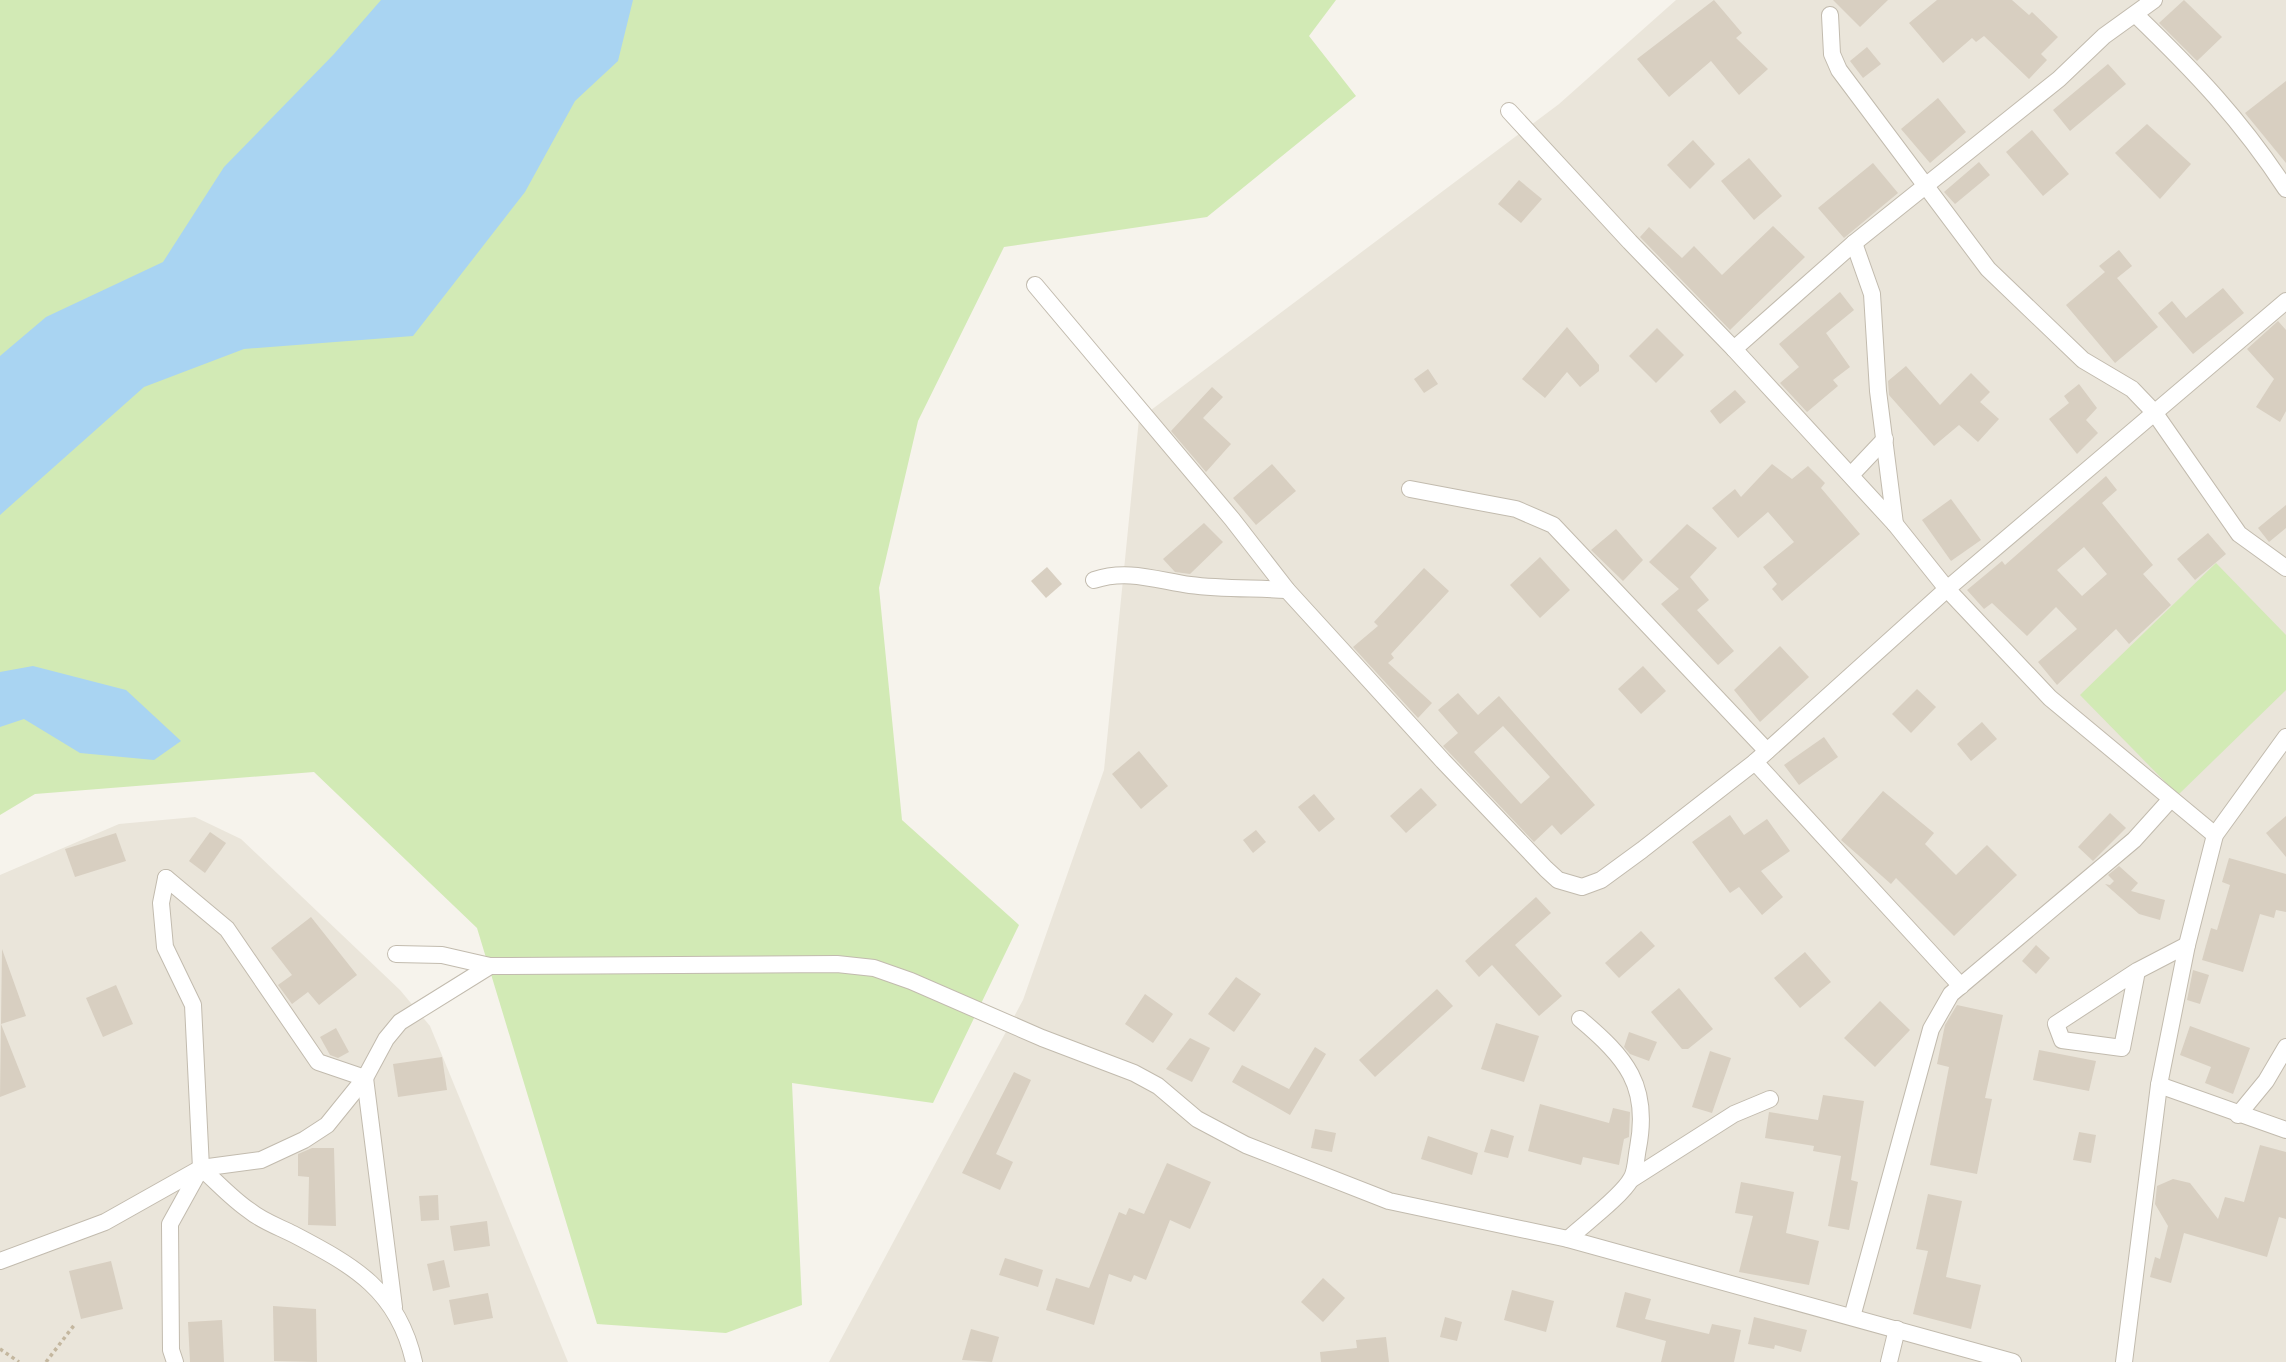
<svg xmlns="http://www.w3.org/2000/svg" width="2286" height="1362" viewBox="0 0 2286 1362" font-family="'Varela Round',sans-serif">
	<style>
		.residential { fill: #eae5da }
		.green { fill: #d2eab5 }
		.water { fill: #a9d4f2 }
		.building { fill: #d8cfc1; fill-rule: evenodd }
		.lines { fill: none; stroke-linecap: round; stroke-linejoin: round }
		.minor-casing { stroke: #c2bbae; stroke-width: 18 }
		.path { stroke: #c4b79f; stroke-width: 3.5; stroke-dasharray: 3.5 3.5; stroke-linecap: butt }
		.minor { stroke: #fff; stroke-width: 16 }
	</style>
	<rect width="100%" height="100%" fill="#f6f3ec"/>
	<g class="residential">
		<path d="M1676 0H2286V1362H829L1023 1000 1104 770 1139 419 1559 104Z"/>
		<path d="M195 817 241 839 400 990 430 1026 568 1362H0V875L119 824Z"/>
	</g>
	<g class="green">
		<path d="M0 0H1336L1309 36 1356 96 1207 217 1004 247 918 421 879 588 902 820 1019 925 933 1103 792 1083 802 1305 726 1333 597 1324 477 928 314 772 35 794 0 815Z"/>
		<path d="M2216 563 2286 635V690L2178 795 2080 695Z"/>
	</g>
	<g class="water">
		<path d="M381 0H633L618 61 575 101 525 192 413 336 244 349 144 387 0 515V356L46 317 163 262 224 167 334 54Z"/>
		<path d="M33 666 126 690 181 741 154 760 80 753 24 719 0 727V672Z"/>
	</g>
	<g class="building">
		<path d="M1714 0 1742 33 1736 38 1768 69 1739 95 1711 61 1669 97 1637 59Z"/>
		<path d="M1833 0H1888L1860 27Z"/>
		<path d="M1937 0H2012L2029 15 2032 12 2058 37 2041 54 2047 60 2029 79 1984 36 1976 42 1972 38 1943 63 1909 23Z"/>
		<path d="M2184 0 2222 37 2197 61 2159 23Z"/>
		<path d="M1867 47 1881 64 1863 78 1850 61Z"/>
		<path d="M2108 64 2126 84 2070 131 2053 110Z"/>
		<path d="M2286 81V163L2245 113Z"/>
		<path d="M1938 98 1966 132 1930 163 1901 129Z"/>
		<path d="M2147 124 2191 164 2160 199 2115 153Z"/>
		<path d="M2032 130 2069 174 2043 196 2006 152Z"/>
		<path d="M1693 140 1715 164 1690 189 1667 165Z"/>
		<path d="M1749 158 1782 196 1754 220 1721 181Z"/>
		<path d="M1979 162 1990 175 1955 204 1944 192Z"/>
		<path d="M1873 163 1898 193 1844 238 1818 208Z"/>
		<path d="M1519 180 1542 199 1521 223 1498 204Z"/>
		<path d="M1773 226 1805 257 1730 330 1640 237 1649 227 1682 258 1694 246 1722 275Z"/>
		<path d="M2119 250 2132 266 2117 278 2158 327 2115 363 2066 305 2105 272 2099 266Z"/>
		<path d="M2223 288 2244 313 2193 354 2158 313 2172 301 2186 318Z"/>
		<path d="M1840 292 1854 310 1826 333 1850 367 1833 380 1838 386 1807 412 1780 383 1799 367 1779 344Z"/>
		<path d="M2278 321 2286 330V411L2280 422 2256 407 2274 379 2247 349Z"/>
		<path d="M1567 327 1599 365V371L1580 387 1567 372 1545 398 1522 379Z"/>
		<path d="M1657 328 1684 355 1656 383 1629 356Z"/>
		<path d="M1906 366 1940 405 1971 373 1990 392 1980 402 1999 419 1978 442 1959 425 1934 446 1889 395 1888 381Z"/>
		<path d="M1428 369 1438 384 1424 393 1414 379Z"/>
		<path d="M2079 384 2097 408 2086 420 2098 433 2077 454 2049 419 2069 403 2064 396Z"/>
		<path d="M1212 387 1223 397 1203 418 1231 444 1206 472 1171 431Z"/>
		<path d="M1735 390 1746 402 1720 424 1710 411Z"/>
		<path d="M1272 464 1296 491 1256 525 1233 498Z"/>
		<path d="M1772 464 1792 479 1808 466 1825 483 1821 488 1860 534 1782 601 1772 589 1777 584 1763 567 1794 542 1768 512 1738 538 1712 508 1735 489 1741 497Z"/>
		<path d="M2106 476 2117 490 2102 503 2153 565 2143 574 2171 605 2129 644 2116 629 2057 685 2038 662 2077 629 2056 607 2027 636 1992 603 1984 609 1967 590 2002 561 2005 565ZM2084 547 2107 574 2082 596 2057 570Z"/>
		<path d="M1951 499 1981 540 1951 561 1922 520Z"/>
		<path d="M2286 505V528L2269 542 2258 528Z"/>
		<path d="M1204 523 1223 542 1190 574 1175 572 1163 559Z"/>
		<path d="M1687 524 1717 548 1690 577 1709 600 1697 610 1734 651 1718 665 1661 604 1679 589 1649 562Z"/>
		<path d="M1616 529 1643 560 1623 581 1591 550Z"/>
		<path d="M2208 533 2226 554 2195 580 2177 559Z"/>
		<path d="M1540 557 1570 590 1540 618 1510 585Z"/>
		<path d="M1047 567 1062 584 1046 598 1031 581Z"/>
		<path d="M1424 568 1449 591 1391 654 1394 658 1388 663 1432 703 1418 718 1353 647 1378 626 1374 622Z"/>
		<path d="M1780 646 1809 677 1760 722 1734 690Z"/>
		<path d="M1643 666 1666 691 1641 714 1618 689Z"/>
		<path d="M1917 689 1936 707 1911 733 1892 714Z"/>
		<path d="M1458 693 1478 715 1499 696 1595 805 1561 835 1552 825 1534 842 1443 746 1458 733 1438 710ZM1503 726 1550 777 1521 804 1474 752Z"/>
		<path d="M1982 722 1997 739 1971 761 1957 744Z"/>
		<path d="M1824 737 1838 757 1799 785 1784 765Z"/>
		<path d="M1139 751 1168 786 1141 809 1112 774Z"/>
		<path d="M1421 788 1437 805 1406 833 1390 816Z"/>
		<path d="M1883 791 1934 833 1925 844 1956 875 1987 845 2017 875 1954 936 1896 878 1891 884 1841 840Z"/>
		<path d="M1314 794 1335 819 1319 832 1298 807Z"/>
		<path d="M2110 813 2126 828 2093 861 2078 847Z"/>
		<path d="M1730 815 1744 835 1767 819 1790 851 1761 871 1783 897 1762 915 1739 887 1730 893 1692 842Z"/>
		<path d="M2286 816V857L2266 833Z"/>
		<path d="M1256 830 1266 842 1253 853 1243 840Z"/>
		<path d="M210 832 226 843 205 873 189 861Z"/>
		<path d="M116 833 126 861 75 877 65 849Z"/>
		<path d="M2229 858 2286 874V912L2276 910 2274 918 2260 914 2243 972 2202 960 2211 928 2217 930 2230 885 2222 882Z"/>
		<path d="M2119 866 2138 883 2131 891 2165 900 2160 920 2139 914 2105 884 2110 885 2114 881 2108 875Z"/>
		<path d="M1536 897 1551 913 1515 945 1562 996 1539 1016 1492 965 1479 977 1465 961Z"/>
		<path d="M311 917 357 975 319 1005 308 992 292 1004 278 985 292 975 271 948Z"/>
		<path d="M1641 931 1655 946 1619 978 1605 963Z"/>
		<path d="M2036 945 2050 958 2036 974 2022 961Z"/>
		<path d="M2 949 26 1016 1 1024 26 1087 0 1097Z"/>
		<path d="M1805 952 1831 982 1800 1008 1774 978Z"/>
		<path d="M2193 970 2209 975 2200 1004 2187 1000Z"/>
		<path d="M1236 977 1261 994 1234 1032 1208 1014Z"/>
		<path d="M116 985 133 1024 103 1037 86 998Z"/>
		<path d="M1679 988 1713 1029 1688 1049H1682L1651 1012Z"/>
		<path d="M1437 989 1453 1006 1375 1077 1359 1060Z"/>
		<path d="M1145 994 1173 1014 1153 1043 1125 1024Z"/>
		<path d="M1880 1001 1910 1030 1875 1067 1844 1038Z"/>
		<path d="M1957 1005 2003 1015 1985 1098 1992 1099 1977 1174 1930 1165 1949 1067 1937 1064 1945 1025Z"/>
		<path d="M1496 1023 1539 1036 1524 1082 1481 1069Z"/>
		<path d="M2190 1026 2250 1048 2233 1094 2205 1083 2211 1067 2180 1055Z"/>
		<path d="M336 1028 349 1052 338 1058 330 1055 320 1037Z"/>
		<path d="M1629 1032 1657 1042 1649 1061 1630 1054 1624 1047Z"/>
		<path d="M1190 1038 1210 1048 1192 1082 1166 1069Z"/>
		<path d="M1315 1047 1326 1054 1290 1115 1232 1082 1242 1065 1289 1089Z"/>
		<path d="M2039 1050 2096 1061 2089 1091 2033 1080Z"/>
		<path d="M1710 1051 1731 1058 1712 1113 1692 1107Z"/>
		<path d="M442 1057 447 1090 398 1097 393 1064Z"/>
		<path d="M1014 1072 1031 1080 996 1154 1013 1162 1000 1190 962 1173Z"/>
		<path d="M1823 1095 1864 1101 1851 1180 1858 1182 1849 1230 1828 1226 1841 1156 1813 1151 1814 1146 1765 1138 1769 1112 1818 1120Z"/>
		<path d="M1540 1104 1609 1123 1613 1108 1630 1112 1629 1137 1624 1139 1619 1165 1583 1157 1581 1165 1528 1151Z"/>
		<path d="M1315 1129 1336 1133 1332 1152 1311 1148Z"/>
		<path d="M1491 1129 1514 1136 1508 1158 1484 1152Z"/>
		<path d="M2079 1132 2096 1135 2091 1163 2073 1160Z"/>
		<path d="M1428 1136 1478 1153 1472 1175 1421 1159Z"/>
		<path d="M2260 1145 2286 1152V1219L2279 1217 2267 1257 2184 1233 2171 1283 2150 1277 2155 1257 2160 1259 2168 1226 2155 1204 2157 1186 2173 1179 2190 1183 2218 1219 2225 1197 2244 1202Z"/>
		<path d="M312 1148H334L336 1226 308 1225 309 1177 298 1176V1154Z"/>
		<path d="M1167 1163 1211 1182 1190 1229 1170 1220 1146 1280 1134 1275 1131 1282 1109 1274 1094 1325 1046 1310 1056 1278 1089 1288 1119 1212 1126 1215 1129 1208 1144 1214Z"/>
		<path d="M1741 1182 1794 1192 1786 1233 1819 1241 1809 1285 1739 1272 1753 1216 1735 1213Z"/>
		<path d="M1928 1194 1962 1201 1946 1277 1981 1285 1971 1329 1913 1314 1928 1251 1916 1249Z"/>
		<path d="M438 1195 439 1220 421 1221 419 1196Z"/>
		<path d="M487 1221 490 1246 454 1251 450 1226Z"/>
		<path d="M1005 1258 1043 1270 1038 1287 999 1275Z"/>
		<path d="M444 1260 450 1287 433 1291 427 1264Z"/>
		<path d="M111 1261 123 1309 81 1319 69 1271Z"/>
		<path d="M1323 1278 1345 1298 1323 1322 1301 1302Z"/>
		<path d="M1512 1290 1554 1301 1546 1332 1504 1320Z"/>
		<path d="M1625 1292 1651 1299 1645 1319 1709 1334 1712 1324 1741 1330 1734 1362H1661L1666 1341 1616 1327Z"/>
		<path d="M488 1293 493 1318 454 1325 449 1300Z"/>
		<path d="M273 1306 316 1309 317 1362 274 1361Z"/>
		<path d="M1445 1317 1462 1322 1457 1341 1440 1337Z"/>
		<path d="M1754 1317 1807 1330 1801 1352 1775 1345 1774 1349 1748 1344Z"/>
		<path d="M222 1320 224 1362H190L188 1322Z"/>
		<path d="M971 1329 999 1337 992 1362 962 1360Z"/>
		<path d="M1386 1337 1389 1362H1321L1320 1352 1357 1348 1356 1340Z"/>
	</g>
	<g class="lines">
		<g class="minor-casing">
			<g id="minor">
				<path d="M2154 0 2104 36 2059 79 1854 243 1734 349 1895 524 1947 589 2050 698 2215 835"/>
				<path d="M1830 15 1832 54 1839 70 1988 269 2083 360 2132 389 2154 412 2239 534 2286 568"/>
				<path d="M2136 15C2195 72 2241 120 2286 189"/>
				<path d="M1509 111 1630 242 1734 349"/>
				<path d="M1854 243 1872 294 1878 391 1895 524"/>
				<path d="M1035 285 1232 519 1287 590 1443 761 1546 869 1558 880 1582 887 1601 880 1642 850 1755 762 1947 589 2286 301"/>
				<path d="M1851 475 1885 439"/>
				<path d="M1410 489 1516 509 1553 525 1767 751"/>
				<path d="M1094 580C1127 569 1156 580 1190 585 1221 589 1255 588 1287 590"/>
				<path d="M1755 762 1961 986"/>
				<path d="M166 878 227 929 318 1062 365 1078 394 1307"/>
				<path d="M166 878 161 903 165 947 193 1005 201 1168 170 1224 171 1350 175 1362"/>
				<path d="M396 954 442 955 490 966"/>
				<path d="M2137 971 2122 1048 2062 1040 2056 1024 2137 971 2187 945"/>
				<path d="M2159 1085 2286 1130"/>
				<path d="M2238 1115 2266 1081 2286 1047"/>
				<path d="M201 1168C217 1182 232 1199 250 1211 262 1221 279 1227 293 1234 354 1266 398 1290 414 1362"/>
				<path d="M1632 1179 1734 1114 1770 1099"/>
				<path d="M1568 1239C1583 1225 1622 1196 1631 1179 1636 1172 1636 1157 1638 1148 1650 1085 1626 1058 1580 1019"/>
				<path d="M0 1261 105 1222 201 1168 261 1160 304 1140 327 1125 365 1078 386 1039 400 1022 490 966 837 964 874 968 911 981 1042 1038 1134 1073 1158 1086 1197 1119 1246 1145 1389 1201 1568 1239 2013 1362"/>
				<path d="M1852 1317 1931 1029 1951 994 2134 840 2170 800"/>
				<path d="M1889 1362 1897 1329"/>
				<path d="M2124 1362 2159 1085 2187 945 2215 835 2286 737"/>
			</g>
		</g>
		<g class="path">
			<path d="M0 1349 19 1362"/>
			<path d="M46 1362 75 1324"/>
		</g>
		<use href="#minor" class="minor"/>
	</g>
</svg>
